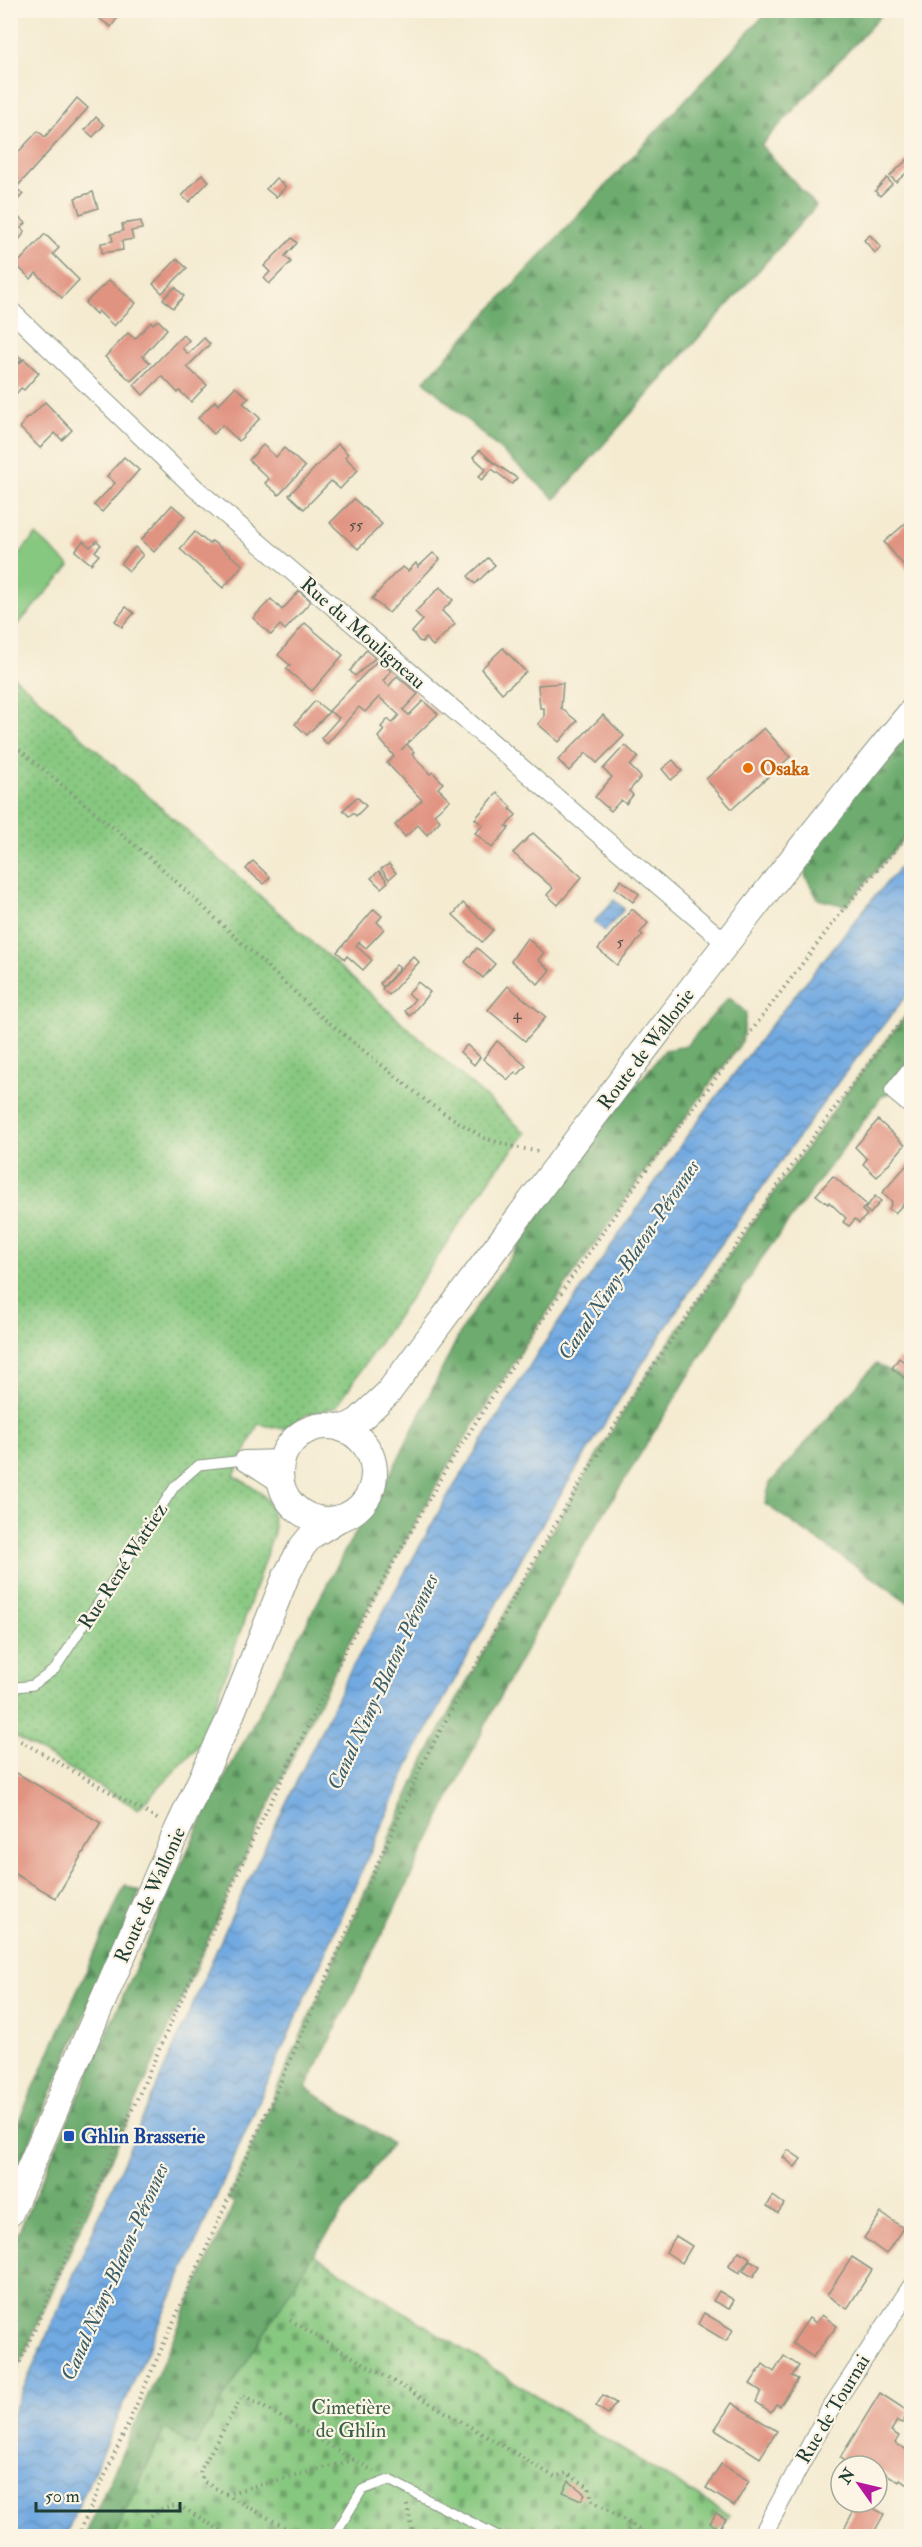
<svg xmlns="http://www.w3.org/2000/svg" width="922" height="2547" viewBox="0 0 922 2547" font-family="'IM FELL Double Pica',serif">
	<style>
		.grass { fill: url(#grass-dots); stroke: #53825a; stroke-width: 1.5 }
		.forest { fill: url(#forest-firs); stroke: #467451; stroke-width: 1.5 }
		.cemetery { fill: url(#cemetery-stones); stroke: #53825a; stroke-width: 1.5 }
		.pitch { fill: #87c880; stroke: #53825a; stroke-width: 1.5 }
		.water { fill: url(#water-waves); stroke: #48738a; stroke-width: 1.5 }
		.building { fill: #e19381 }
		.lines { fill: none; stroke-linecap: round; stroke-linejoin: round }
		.lane-casing { stroke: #8a9482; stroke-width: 11 }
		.street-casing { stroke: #8a9482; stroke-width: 20 }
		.secondary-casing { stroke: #8a9482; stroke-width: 28 }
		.path { stroke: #8a9482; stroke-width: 4; stroke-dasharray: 1.5 4.5; stroke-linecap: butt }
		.lane { stroke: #fff; stroke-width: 9 }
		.street { stroke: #fff; stroke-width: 18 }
		.secondary { stroke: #fff; stroke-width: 26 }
		.food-dot { fill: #e8710a; stroke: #fcf5e5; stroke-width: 2 }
		.transit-dot { fill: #1a4fb4; stroke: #fcf5e5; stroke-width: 2 }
		.labels { text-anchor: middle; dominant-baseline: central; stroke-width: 4.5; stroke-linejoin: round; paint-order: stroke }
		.number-label { font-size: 16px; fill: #505247 }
		.street-label { font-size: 20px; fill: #1f3d34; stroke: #fcf5e5 }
		.food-label { font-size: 20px; font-weight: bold; fill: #c56008; stroke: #fcf5e5; text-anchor: start }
		.transit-label { font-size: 20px; font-weight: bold; fill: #164399; stroke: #fcf5e5; text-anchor: start }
		.park-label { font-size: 20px; fill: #396047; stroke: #fcf5e5 }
		.water-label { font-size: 21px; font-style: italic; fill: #385d68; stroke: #fcf5e5 }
	</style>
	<defs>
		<pattern id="grass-dots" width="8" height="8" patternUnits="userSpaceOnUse" patternTransform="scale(1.5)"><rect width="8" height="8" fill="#87c880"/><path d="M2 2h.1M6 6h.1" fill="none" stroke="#6ea46a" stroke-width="1.8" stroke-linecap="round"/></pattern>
		<pattern id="forest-firs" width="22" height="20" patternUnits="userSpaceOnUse" patternTransform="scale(1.5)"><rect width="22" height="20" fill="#6dac6e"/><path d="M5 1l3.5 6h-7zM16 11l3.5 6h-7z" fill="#598d5b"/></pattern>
		<pattern id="cemetery-stones" width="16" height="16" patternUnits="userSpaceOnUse" patternTransform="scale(1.5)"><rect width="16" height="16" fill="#87c880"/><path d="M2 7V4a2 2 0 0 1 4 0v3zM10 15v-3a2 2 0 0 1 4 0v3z" fill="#6ea46a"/></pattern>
		<pattern id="water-waves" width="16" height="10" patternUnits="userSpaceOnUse" patternTransform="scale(1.5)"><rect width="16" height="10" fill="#71a9e1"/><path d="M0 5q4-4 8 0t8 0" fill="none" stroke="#5c8bb7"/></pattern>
	</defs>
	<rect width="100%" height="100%" fill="#fcf5e5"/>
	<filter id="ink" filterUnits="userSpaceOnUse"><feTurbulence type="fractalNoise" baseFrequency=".0167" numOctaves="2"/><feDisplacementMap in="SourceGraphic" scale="12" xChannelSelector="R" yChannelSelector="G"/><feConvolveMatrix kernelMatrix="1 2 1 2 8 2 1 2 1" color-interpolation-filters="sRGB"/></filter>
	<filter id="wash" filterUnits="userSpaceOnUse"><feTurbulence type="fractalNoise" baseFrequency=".008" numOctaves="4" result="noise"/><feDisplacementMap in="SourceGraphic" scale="24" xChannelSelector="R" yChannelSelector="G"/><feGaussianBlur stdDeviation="1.35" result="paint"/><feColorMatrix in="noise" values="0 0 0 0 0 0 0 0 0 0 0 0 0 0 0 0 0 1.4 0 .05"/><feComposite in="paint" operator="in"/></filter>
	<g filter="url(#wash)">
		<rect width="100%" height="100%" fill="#f4ebd1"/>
		<path class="grass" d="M11 674 526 1133 494 1173 336 1407 306 1415 284 1429 258 1424 234 1476C263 1493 273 1496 274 1532L203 1741 138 1809 11 1734Z"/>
		<g class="forest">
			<path d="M768 11H885L761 145 816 206 555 499 424 381Z"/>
			<path d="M911 711V830L846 906 818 899 805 875 810 836Z"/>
			<path d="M729 997 746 1013 742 1042 643 1174 533 1333 444 1472 347 1646 256 1832 11 2384V2249L196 1832 348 1545 390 1475 463 1327 582 1153 665 1050 686 1046Z"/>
			<path d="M911 1009V1068L894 1091 882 1096 761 1259 581 1550 497 1702 306 2088 392 2144 313 2254 194 2447 164 2429 114 2536H85L234 2203 228 2199 424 1760 536 1557 636 1391 720 1268 854 1082Z"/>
			<path d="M876 1364 911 1381V1604L765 1504 770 1483Z"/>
			<path d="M125 1885 140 1892 11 2184V2138Z"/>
		</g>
		<path class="cemetery" d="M313 2254 582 2425 729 2515 715 2536H114L165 2428 194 2447Z"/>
		<path class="pitch" d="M36 535 70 566 11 632V563Z"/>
		<g class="water">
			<path d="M911 855V990L841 1078 709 1261 626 1389 527 1548 413 1756 65 2536H11V2417L232 1915 347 1677 446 1499 539 1351 689 1133 775 1020 875 896Z"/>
			<path d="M614 900 624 909 605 931 594 922Z"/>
		</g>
		<g id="blocks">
			<g class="building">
				<path d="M114 10H123L111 27 100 19 104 12 110 16Z"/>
				<path d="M77 98 88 108 16 188 23 194 10 208V161L38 131 45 137Z"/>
				<path d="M96 117 104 125 93 137 85 130Z"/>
				<path d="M909 158 912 161V168L896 182 890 176Z"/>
				<path d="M202 174 209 181 189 202 182 196Z"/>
				<path d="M276 178 286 187 276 197 266 189Z"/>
				<path d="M887 178 892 184 880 196 875 191Z"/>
				<path d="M93 192 98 208 80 214 75 198Z"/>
				<path d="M10 210 26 223 21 228 24 231 23 235 10 250Z"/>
				<path d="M141 221 142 229 131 231 133 239 122 241 123 250 102 253 101 243 113 241 111 234 123 231 122 224Z"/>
				<path d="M45 234 59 248 53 254 79 280 62 298 36 273 31 279 16 265Z"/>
				<path d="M870 235 881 247 875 253 864 240Z"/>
				<path d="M292 238 297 243 285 256 291 262 269 284 264 278 270 272 264 266Z"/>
				<path d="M177 259 187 268 162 293 153 284Z"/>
				<path d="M109 280 136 303 114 326 98 311 96 314 85 303Z"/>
				<path d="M175 287 184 296 173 308 163 299Z"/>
				<path d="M158 320 167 329 143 356 150 363 131 381 105 357 128 333 135 339 151 322 153 324Z"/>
				<path d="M183 335 189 340 182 348 188 354 204 338 210 344 187 367 207 385 191 402 180 391 178 393 162 376 143 395 134 385Z"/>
				<path d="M10 348 22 359 10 372Z"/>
				<path d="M24 359 39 373 24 390 21 388 15 395 10 391V373Z"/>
				<path d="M235 387 249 398 243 403 260 418 239 441 222 425 214 434 198 418 215 401 218 405Z"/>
				<path d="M45 402 72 430 62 440 55 433 40 448 20 428 27 417H30Z"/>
				<path d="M338 444 348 454 345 457 358 470 340 489 331 481 304 509 289 495Z"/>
				<path d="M263 445 276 457 284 448 305 467 279 495 265 483 269 479 249 460Z"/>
				<path d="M480 450 494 463 517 478 512 484 492 469 482 480 478 477 486 469 473 457Z"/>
				<path d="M124 457 139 470 102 512 94 505 115 483 107 476Z"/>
				<path d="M354 499 382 524 358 549 330 523Z"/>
				<path d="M172 505 185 516 154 552 141 540Z"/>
				<path d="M912 518V575L884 542Z"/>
				<path d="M195 532 209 544 212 541 243 565 223 588 180 549Z"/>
				<path d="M83 541 90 547 97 541 101 545 95 551 99 555 91 564 75 551Z"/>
				<path d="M135 547 143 555 129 571 121 564Z"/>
				<path d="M433 553 440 559 389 613 372 599 395 573 403 567 408 571 416 563 418 567Z"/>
				<path d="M488 558 495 565 475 584 468 576Z"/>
				<path d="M440 587 453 600 442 611 455 624 433 646 425 638 422 642 419 641 412 632 423 620 415 612Z"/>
				<path d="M299 591 311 601 285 630 280 625 271 635 253 618 271 599 282 610Z"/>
				<path d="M126 607 134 613 122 627 115 621Z"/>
				<path d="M305 623 343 655 312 691 286 669 290 665 278 655Z"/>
				<path d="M503 648 526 672 502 693 481 669Z"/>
				<path d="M366 650 375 658 355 676 350 671Z"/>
				<path d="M378 660 391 671 383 681 389 686 397 676 418 694 403 710 409 715 423 701 438 714 401 750 407 744 414 752 412 754 430 774 433 772 443 783 438 788 450 800 434 814 440 821 427 835 418 825 405 837 395 825 422 800 387 763 394 756 378 737 384 730 381 727 388 719 392 723 399 715 379 697 365 712 359 707 327 744 321 738 339 718 329 711Z"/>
				<path d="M563 683 561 708 577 721 559 742 538 724 544 717V708H540L538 685Z"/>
				<path d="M315 701 329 712 307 735 295 724Z"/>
				<path d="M603 715 624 736 597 763 586 753 569 771 558 760Z"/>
				<path d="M764 728 790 757 732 809 706 779Z"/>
				<path d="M625 745 638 757 630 766 641 777 629 791 633 795 626 804 621 800 611 811 595 797 612 777 603 769Z"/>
				<path d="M673 760 682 771 671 780 662 769Z"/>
				<path d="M497 793 512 807 510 809 516 815 506 826 509 828 492 848 475 833 483 825 475 819Z"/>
				<path d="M357 797 366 806 356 816 353 813 349 816 343 810Z"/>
				<path d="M533 833 582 877 558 905 547 895 553 888 513 853Z"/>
				<path d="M253 861 270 877 264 884 246 869Z"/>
				<path d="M389 864 396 873 389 879 381 869Z"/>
				<path d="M379 871 388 882 381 888 371 878Z"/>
				<path d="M621 880 639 894 633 902 615 888Z"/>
				<path d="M463 903 493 930 482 942 453 915Z"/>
				<path d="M374 909 382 916 377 922 384 929 366 948 359 942 356 946 372 960 363 970 347 956 345 959 337 952Z"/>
				<path d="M632 909 648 923 640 933 643 935 617 965 598 949Z"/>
				<path d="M527 938 544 953 538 960 550 970 538 984 511 961Z"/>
				<path d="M477 948 495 964 483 978 465 962Z"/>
				<path d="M413 956 419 962 389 995 382 989Z"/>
				<path d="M396 965 400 968 383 987 380 983Z"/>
				<path d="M418 982 430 992 410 1016 405 1011 415 999 408 994Z"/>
				<path d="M508 986 546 1017 525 1041 488 1010Z"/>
				<path d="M497 1041 526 1066 518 1075 515 1072 508 1080 483 1059Z"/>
				<path d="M467 1045 480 1057 474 1065 460 1052Z"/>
				<path d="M878 1120 905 1145 877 1177 863 1164 867 1159 855 1147Z"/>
				<path d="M912 1159V1195L895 1213 889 1209 892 1202 882 1193Z"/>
				<path d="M833 1176 867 1205 862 1210 867 1215 859 1223 855 1219 849 1226 843 1222 846 1218 829 1202 828 1204 816 1195Z"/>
				<path d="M875 1196 881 1201 870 1214 865 1209Z"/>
				<path d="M899 1358 912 1368 904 1378 892 1368Z"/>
				<path d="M10 1769 101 1823 56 1898 10 1871Z"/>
				<path d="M788 2150 801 2159 795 2167 783 2157Z"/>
				<path d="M773 2196 784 2204 778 2213 767 2206Z"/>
				<path d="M881 2213 903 2228 886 2254 864 2238Z"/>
				<path d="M676 2236 692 2246 682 2263 666 2252Z"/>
				<path d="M739 2251 750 2258 739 2273 728 2266Z"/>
				<path d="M852 2257 872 2270 847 2309 827 2295Z"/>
				<path d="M750 2260 760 2266 753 2277 743 2271Z"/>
				<path d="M719 2291 734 2300 729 2309 713 2301Z"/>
				<path d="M704 2313 733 2330 726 2341 698 2324Z"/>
				<path d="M822 2315 837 2326 813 2357 792 2343 809 2318 816 2323Z"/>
				<path d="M784 2356 799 2366 792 2376 798 2379 780 2406 776 2404 771 2412 756 2402 761 2391 750 2384 763 2364 774 2372Z"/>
				<path d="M880 2393 909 2412 902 2423 897 2421 891 2431 899 2436 895 2443 912 2453V2487L900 2480 899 2482 877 2468V2466L870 2464 868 2466H852L840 2458Z"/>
				<path d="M603 2395 616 2403 608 2414 596 2406Z"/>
				<path d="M732 2403 777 2431 760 2458 715 2429Z"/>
				<path d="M721 2464 749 2481 734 2506 706 2488Z"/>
				<path d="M569 2481 585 2494 581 2500 563 2492Z"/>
				<path d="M854 2502H862L884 2514 872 2536H848L842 2533 853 2512 850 2510Z"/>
				<path d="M716 2513 726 2519 719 2529 710 2523Z"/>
			</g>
		</g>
	</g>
	<g filter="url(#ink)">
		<use href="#blocks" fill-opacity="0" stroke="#8a9482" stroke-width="1.5"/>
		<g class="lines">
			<g class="lane-casing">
				<g id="lane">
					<path d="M10 1688 33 1685 55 1669 175 1486 199 1465 244 1460"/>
					<path d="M334 2536 362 2490 389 2480 498 2536"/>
				</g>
			</g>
			<g class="street-casing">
				<g id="street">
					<path d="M10 310 195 488 727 944"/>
					<path d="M912 1068 894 1091 912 1106"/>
					<path d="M244 1460 281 1484"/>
					<path d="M244 1460 282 1459"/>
					<path d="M762 2536 829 2411 912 2286"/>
				</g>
			</g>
			<g class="secondary-casing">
				<g id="secondary">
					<circle cx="327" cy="1473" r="47"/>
					<path d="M343 1429 358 1421 388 1393C559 1163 729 932 912 711"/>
					<path d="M10 2213 177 1831 229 1720 286 1576 302 1547 311 1536 340 1518"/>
				</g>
			</g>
			<g class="path">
				<path d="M10 742 156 863 317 1013 430 1104 484 1138 514 1147 541 1152"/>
				<path d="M10 1735 159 1820"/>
				<path d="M290 2320 555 2477 566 2473 589 2487 592 2500 650 2536"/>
				<path d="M10 2384 256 1832 347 1646 444 1472 533 1333 643 1174 846 906 912 830"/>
				<path d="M225 2494 354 2460"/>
				<path d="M407 2505 414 2536"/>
				<path d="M78 2536 424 1760 536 1557 636 1391 784 1177 854 1082 912 1009"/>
				<path d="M138 2536C149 2515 154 2509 178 2505L230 2536"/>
				<path d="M300 2536 203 2481 200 2471 243 2395 375 2472"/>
				<path d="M625 2536 631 2525"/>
			</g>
			<use href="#lane" class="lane"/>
			<use href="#street" class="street"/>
			<use href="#secondary" class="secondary"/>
		</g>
	</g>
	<circle class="food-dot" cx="748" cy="768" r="6"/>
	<rect class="transit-dot" x="63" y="2130" width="12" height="12" rx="3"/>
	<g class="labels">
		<g class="number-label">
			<text x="356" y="525">55</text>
			<text x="620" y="942">5</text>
			<text x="517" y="1014">4</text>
		</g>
		<g class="street-label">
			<text transform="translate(363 633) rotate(41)">Rue du Mouligneau</text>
			<text transform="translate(646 1049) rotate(-53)">Route de Wallonie</text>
			<text transform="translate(123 1566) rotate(-57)">Rue René Wattiez</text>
			<text transform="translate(150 1895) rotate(-66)">Route de Wallonie</text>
			<text transform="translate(833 2409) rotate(-59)">Rue de Tournai</text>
		</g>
		<g class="food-label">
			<text x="760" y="768">Osaka</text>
		</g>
		<g class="transit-label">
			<text x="81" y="2136">Ghlin Brasserie</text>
		</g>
		<g class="park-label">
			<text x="351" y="2407">Cimetière<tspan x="351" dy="23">de Ghlin</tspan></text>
		</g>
		<g class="water-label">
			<text transform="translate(629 1260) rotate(-56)">Canal Nimy-Blaton-Péronnes</text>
			<text transform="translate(383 1682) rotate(-65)">Canal Nimy-Blaton-Péronnes</text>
			<text transform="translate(115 2272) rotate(-66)">Canal Nimy-Blaton-Péronnes</text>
		</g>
	</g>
	<rect width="922" height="2547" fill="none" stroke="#fcf5e5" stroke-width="36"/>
	<g transform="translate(859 2484) rotate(304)"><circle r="28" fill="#fcf5e5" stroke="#a4ab9e" stroke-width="1.5"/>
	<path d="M0-4.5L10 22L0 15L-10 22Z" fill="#b5179e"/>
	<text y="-9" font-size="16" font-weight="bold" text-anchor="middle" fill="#1f3d34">N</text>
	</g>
	<path d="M36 2502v9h144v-9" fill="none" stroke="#1f3d34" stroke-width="3"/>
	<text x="45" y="2502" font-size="18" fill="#1f3d34" stroke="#fcf5e5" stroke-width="4.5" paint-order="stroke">50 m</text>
</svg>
